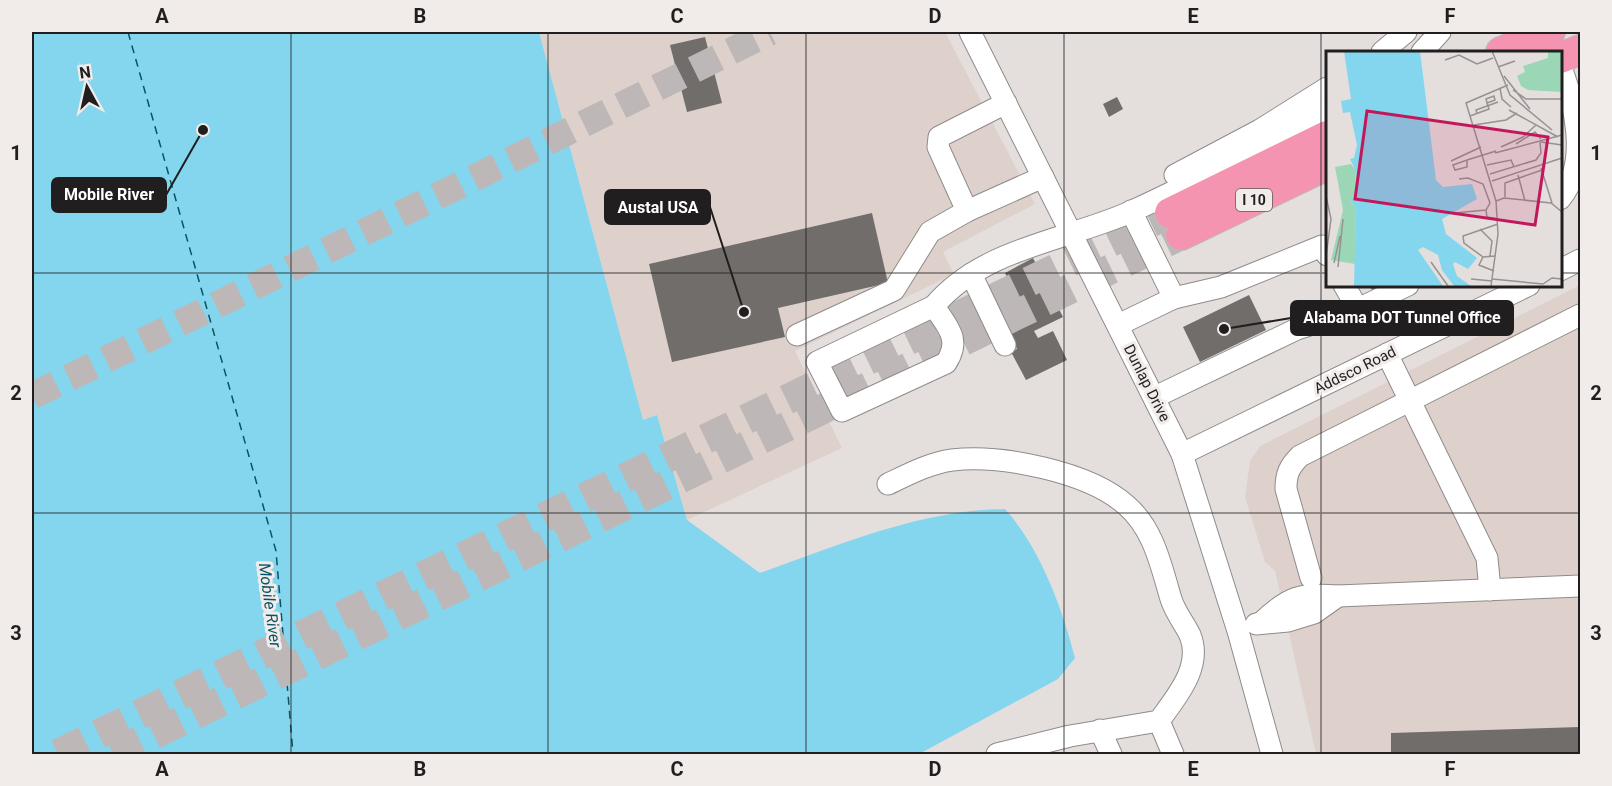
<svg xmlns="http://www.w3.org/2000/svg" width="1612" height="786" viewBox="0 0 1612 786" font-family="Roboto,sans-serif">
	<style>
		.built { fill: #ded1cc }
		.water { fill: #83d6ee }
		.lines { fill: none; stroke-linecap: round; stroke-linejoin: round }
		.ferry { stroke: #095364; stroke-width: 1.5; stroke-dasharray: 8 6; stroke-linecap: butt }
		.building { fill: #716d6b }
		.major-tunnel { stroke: #bdb8b7; stroke-width: 27; stroke-dasharray: 27 14; stroke-linecap: butt }
		.highway-tunnel { stroke: #bdb8b7; stroke-width: 30; stroke-dasharray: 30 15; stroke-linecap: butt }
		.minor-casing { stroke: #908b8a; stroke-width: 23 }
		.highway-casing { stroke: #bcbcbc; stroke-width: 32 }
		.minor { stroke: #fff; stroke-width: 21 }
		.highway { stroke: #f494b1; stroke-width: 30 }
		.grid { fill: none; stroke: #201e1e; stroke-width: 1.5; stroke-opacity: 0.55 }
		.labels { text-anchor: middle; dominant-baseline: central; stroke-width: 6; stroke-linejoin: round; paint-order: stroke }
		.shield { fill: #f1ecea; stroke: #5f5c5b; stroke-width: 1.5 }
		.shield-label { font-size: 14px; font-weight: bold; fill: #201e1e }
		.street-label { font-size: 15px; fill: #201e1e; stroke: #f1ecea }
		.water-label { font-size: 16px; font-style: italic; fill: #095364; stroke: #f1ecea }
		.inset-river { fill: none; stroke: #83d6ee; stroke-width: 3 }
		.inset-road { fill: none; stroke: #969291; stroke-width: 1.5 }
		.view { fill: #c2185b; fill-opacity: 0.15; stroke: #c2185b; stroke-width: 3 }
		.inset-edge { fill: none; stroke: #201e1e; stroke-width: 3 }
		.leader { fill: none; stroke: #201e1e; stroke-width: 2 }
		.callout-dot { fill: #201e1e; stroke: #f1ecea; stroke-width: 2 }
		.callout { fill: #201e1e; stroke: #201e1e; stroke-width: 2 }
		.callout-label { font-size: 16px; text-anchor: middle; font-weight: bold; fill: #fff }
		.neatline { fill: none; stroke: #201e1e; stroke-width: 2 }
		.grid-label { font-size: 20px; text-anchor: middle; font-weight: bold; fill: #201e1e }
	</style>
	<rect width="100%" height="100%" fill="#e4dfdd"/>
	<g class="built">
		<path d="M539 32H945L1035 204 943 252 954 274 795 351 842 448 687 520 657 415 643 421Z"/>
		<path d="M1580 285V754H1316L1275 571 1265 562 1245 497 1250 461 1260 446Z"/>
	</g>
	<path class="water" d="M32 32H539L643 420 657 415 687 520 760 573C839 545 920 510 1005 509 1040 548 1062 607 1075 658L1058 679 919 754H32Z"/>
	<g class="lines">
		<path class="ferry" d="M128 32 276 551 293 754"/>
	</g>
	<g class="building">
		<path d="M705 37 722 103 687 112 670 45Z"/>
		<path d="M1117 97 1123 109 1109 117 1103 104Z"/>
		<path d="M872 213 888 283 778 308 785 337 672 362 649 264Z"/>
		<path d="M1033 258 1063 317 1034 331 1038 338 1053 331 1067 360 1026 380 1011 352 1017 349 996 307 1017 297 1005 273Z"/>
		<path d="M1369 285H1383L1372 290Z"/>
		<path d="M1249 295 1266 330 1200 362 1183 327Z"/>
		<path d="M1580 727V754H1391V733Z"/>
	</g>
	<g class="lines">
		<path class="major-tunnel" d="M32 396 770 32"/>
		<g class="highway-tunnel">
			<path d="M58 754 1170 213"/>
			<path d="M113 754 1181 235"/>
		</g>
		<g class="minor-casing">
			<g id="minor">
				<path d="M970 32 1182 454 1238 631 1272 754"/>
				<path d="M1382 52 1406 32"/>
				<path d="M1422 52 1440 32"/>
				<path d="M1560 65C1575 104 1590 163 1560 199"/>
				<path d="M1175 175 1260 130 1327 88"/>
				<path d="M967 211 938 147 939 137 1006 103"/>
				<path d="M1131 211 1174 298"/>
				<path d="M1560 270 1580 260"/>
				<path d="M971 274 1005 345"/>
				<path d="M1344 285 1358 309"/>
				<path d="M934 306C982 249 1063 241 1128 213 1196 182 1262 147 1327 112"/>
				<path d="M934 306C947 327 962 339 946 363L842 411 817 362Z"/>
				<path d="M1118 325 1174 298 1221 287 1322 246 1327 255"/>
				<path d="M797 335 894 290 930 232 967 211 1043 177"/>
				<path d="M1387 354 1487 558 1490 590"/>
				<path d="M1155 397 1297 329 1358 309 1408 285"/>
				<path d="M1182 454 1529 285"/>
				<path d="M888 484C909 474 930 463 952 460 1001 454 1089 472 1126 505 1154 529 1161 566 1171 599 1175 612 1184 623 1190 635 1203 667 1176 697 1159 721L1070 736 997 754"/>
				<path d="M1311 578 1286 489C1286 474 1289 467 1300 456L1580 315"/>
				<path d="M1262 622C1289 596 1301 593 1338 596L1580 586"/>
				<path d="M1256 624 1288 621 1314 613 1338 596"/>
				<path d="M1159 721 1173 754"/>
				<path d="M1100 730 1111 754"/>
			</g>
		</g>
		<g class="highway-casing">
			<g id="highway">
				<path d="M1501 52 1550 32"/>
				<path d="M1560 58 1580 50"/>
				<path d="M1170 213 1327 136"/>
				<path d="M1181 235 1327 165"/>
			</g>
		</g>
		<use href="#minor" class="minor"/>
		<use href="#highway" class="highway"/>
	</g>
	<path class="grid" d="M291 32V754M548 32V754M806 32V754M1064 32V754M1321 32V754M32 273H1327M1560 273H1580M32 513H1580"/>
	<g class="labels">
		<rect class="shield" x="1236" y="189" width="36" height="22" rx="4.5"/>
		<g class="shield-label">
			<text x="1254" y="200">I 10</text>
		</g>
		<g class="street-label">
			<text transform="translate(1355 370) rotate(-26)">Addsco Road</text>
			<text transform="translate(1147 383) rotate(63)">Dunlap Drive</text>
		</g>
		<g class="water-label">
			<text transform="translate(270 605) rotate(82)">Mobile River</text>
		</g>
	</g>
	<g transform="translate(1326 51)">
		<rect width="236" height="236" fill="#e4dfdd"/>
		<path d="M222 0H235V41L202 39 195 35 191 25 199 21 197 15 222 7ZM25 113 29 118 30 139 25 151 30 156 29 213 5 209 17 159 9 116Z" fill="#9bd7b6"/>
		<path d="M18 0H94L110 129 117 136 146 133 151 148 116 168 120 183 151 207 142 218 129 211 127 213 131 225 145 235H128L116 219 112 204 97 196 92 199 117 235H28L30 156 25 151 30 139 29 118 24 108 28 107 31 94 24 61 17 62 15 50 25 48Z" fill="#83d6ee"/>
		<path class="inset-river" d="M46 0 63 126 57 235"/>
		<path class="inset-road" d="M166 0 184 44 226 79M119 9 133 4 151 13 167 7M172 16 189 10M178 25 204 58M174 37 176 48 185 56M187 39 200 48H236M183 59 232 86M151 63 150 59 172 51M144 65 163 58 161 52 160 48 168 45 169 49 161 52M148 74 180 69 191 62M215 91 236 94M190 93 209 81 215 88M175 96 197 86 210 74M169 102 236 84M141 109 170 100M141 109V116L129 119 127 114ZM125 110 155 96M161 114 185 109 188 116M215 117 226 152M164 123 210 109 215 102 214 91M192 124 199 150M166 130 236 107M0 145 5 168 0 205M179 146V132L216 119M170 150 178 147 225 152 236 161M0 154V189M160 159 161 166 172 168M128 162 160 159 164 152 157 133 142 127 133 128M154 178 166 190 164 205M157 206 138 192 137 185 172 173M105 211 122 235M8 212 14 185M12 216 17 168M168 220 153 214 157 206 170 205M145 228 166 230M166 228 217 233 226 227 236 228M165 235 172 183 170 150 140 52 182 34"/>
		<path class="view" d="M41 60 222 86 209 174 29 148Z"/>
		<rect width="236" height="236" class="inset-edge"/>
	</g>
	<path class="leader" d="M203 130L166 195M744 312L710 207M1224 329L1291 318"/>
	<g class="callout-dot">
		<circle cx="203" cy="130" r="6"/>
		<circle cx="744" cy="312" r="6"/>
		<circle cx="1224" cy="329" r="6"/>
	</g>
	<g class="callout">
		<rect x="52" y="178" width="114" height="34" rx="6"/>
		<rect x="605" y="190" width="105" height="34" rx="6"/>
		<rect x="1291" y="301" width="222" height="34" rx="6"/>
	</g>
	<g class="callout-label">
		<text x="109" y="200">Mobile River</text>
		<text x="658" y="213">Austal USA</text>
		<text x="1402" y="323">Alabama DOT Tunnel Office</text>
	</g>
	<rect width="1612" height="786" fill="none" stroke="#f1ecea" stroke-width="66"/>
	<g transform="translate(87 87) rotate(352)" stroke="#f1ecea" stroke-width="4.5" paint-order="stroke">
	<path d="M0-4.5L10 22L0 15L-10 22Z" fill="#201e1e"/>
	<text y="-9" font-size="16" font-weight="bold" text-anchor="middle" fill="#201e1e">N</text>
	</g>
	<rect x="33" y="33" width="1546" height="720" class="neatline"/>
	<g class="grid-label">
		<text x="162" y="23">A</text>
		<text x="420" y="23">B</text>
		<text x="677" y="23">C</text>
		<text x="935" y="23">D</text>
		<text x="1193" y="23">E</text>
		<text x="1450" y="23">F</text>
		<text x="16" y="160">1</text>
		<text x="1596" y="160">1</text>
		<text x="16" y="400">2</text>
		<text x="1596" y="400">2</text>
		<text x="16" y="640">3</text>
		<text x="1596" y="640">3</text>
		<text x="162" y="776">A</text>
		<text x="420" y="776">B</text>
		<text x="677" y="776">C</text>
		<text x="935" y="776">D</text>
		<text x="1193" y="776">E</text>
		<text x="1450" y="776">F</text>
	</g>
</svg>
